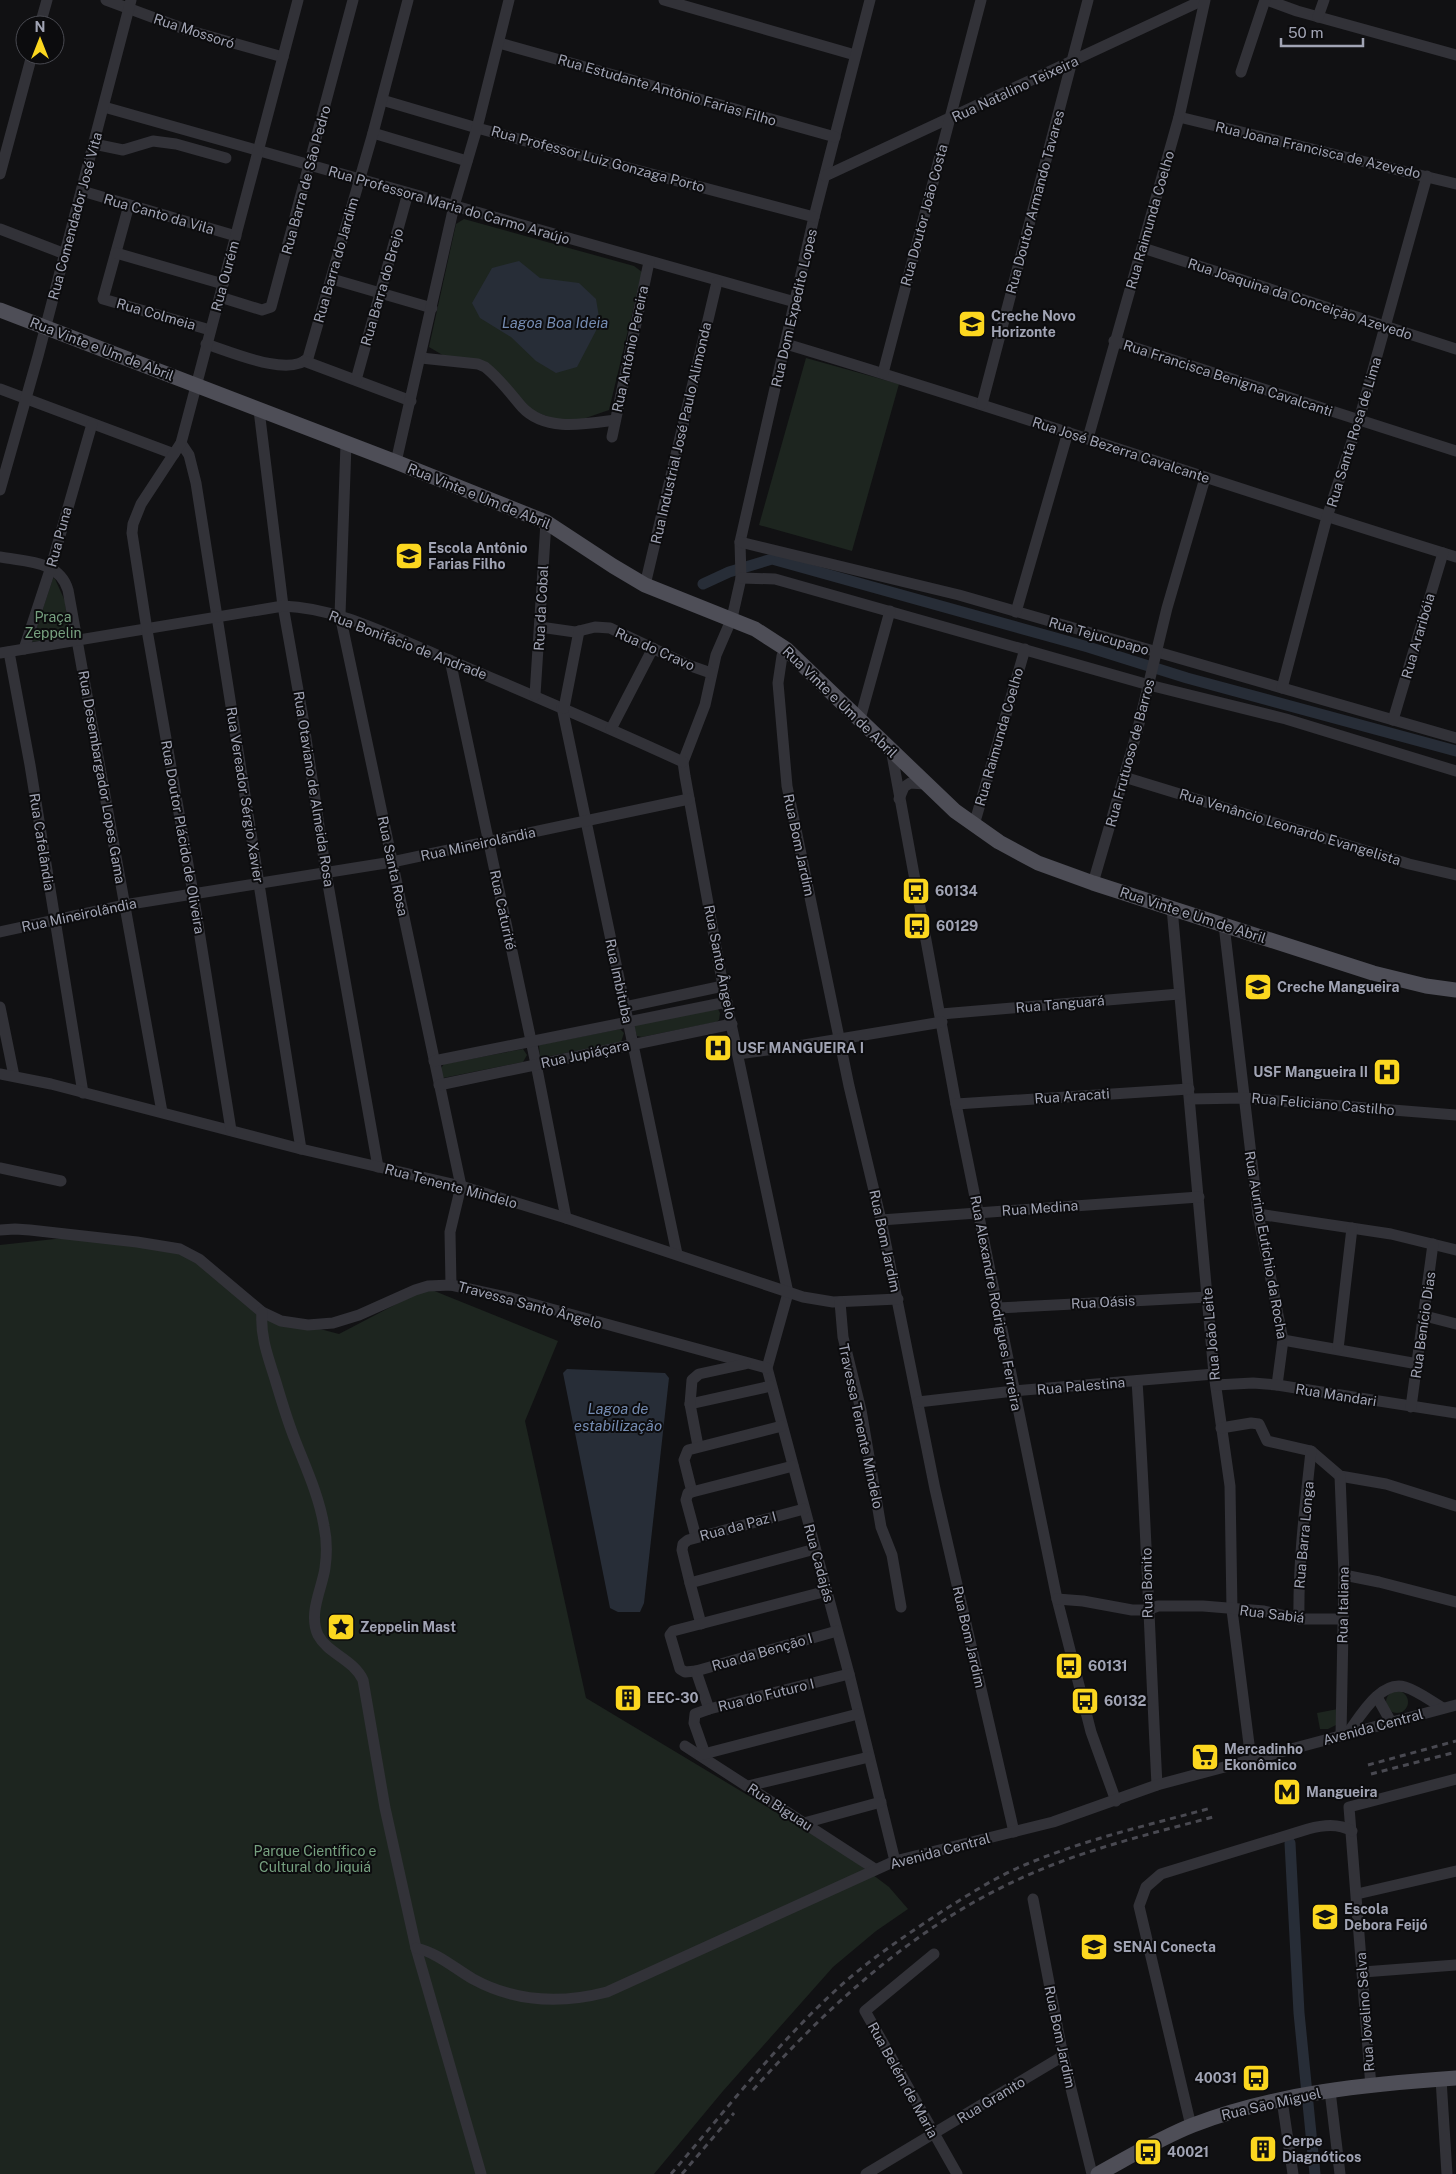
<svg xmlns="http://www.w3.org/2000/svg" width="1456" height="2174" viewBox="0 0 1456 2174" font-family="'Public Sans',sans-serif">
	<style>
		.green { fill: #1d251f }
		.water { fill: #272d37 }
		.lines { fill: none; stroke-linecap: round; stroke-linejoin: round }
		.canal { stroke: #272d37; stroke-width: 11 }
		.minor { stroke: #323238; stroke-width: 11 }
		.major { stroke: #4e4e57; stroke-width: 15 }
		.rail { stroke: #494951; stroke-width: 3; stroke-dasharray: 6 5; stroke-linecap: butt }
		.labels { text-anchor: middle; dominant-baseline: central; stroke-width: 4; stroke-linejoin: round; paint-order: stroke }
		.street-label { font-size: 14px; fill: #a1a4b4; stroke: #0c0c0e }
		.poi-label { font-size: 14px; font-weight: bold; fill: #a1a4b4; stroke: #0c0c0e; text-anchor: start }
		.park-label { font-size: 14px; fill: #77a180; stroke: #0c0c0e }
		.water-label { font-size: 15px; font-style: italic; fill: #758cb2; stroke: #0c0c0e }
	</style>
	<rect width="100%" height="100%" fill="#111113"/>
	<g class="green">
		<path d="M464 219 634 266 642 272 609 410 580 420 555 419 533 411 495 372 446 357 429 347 456 224Z"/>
		<path d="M806 358 899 384 852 551 759 525Z"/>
		<path d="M53 578 55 579 65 601 69 636 32 642Z"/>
		<path d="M718 1009 720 1013 719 1020 716 1022 642 1037 637 1036 634 1027 636 1024Z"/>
		<path d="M620 1029 624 1033 621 1042 540 1058 539 1045Z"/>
		<path d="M523 1049 527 1055 523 1062 443 1078 441 1068 444 1064Z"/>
		<path d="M73 1237 193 1252 271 1316 339 1334 427 1288 558 1341 525 1421 586 1698 844 1853 889 1887 908 1909 876 1931 833 1967 723 2091 654 2174H0V1245Z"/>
		<circle cx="1397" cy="1702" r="11"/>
		<path d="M1338 1709 1336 1725 1328 1729H1320L1317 1713Z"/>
	</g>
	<g class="water">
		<path d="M519 261 540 278 579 283 596 299 600 323 577 367 556 373 536 361 511 337 480 318 472 303 492 268Z"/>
		<path d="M567 1369 665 1373 669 1378 644 1603 640 1612H618L610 1608 563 1373Z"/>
	</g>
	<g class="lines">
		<g class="canal">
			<path d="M703 584 729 572 772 559 1088 647 1187 678 1456 751"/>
			<path d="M1290 1843 1299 2013 1315 2174"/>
		</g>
		<g class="minor">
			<path d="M106 0 187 30 283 57"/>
			<path d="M664 0 855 55"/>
			<path d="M870 0 814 217 740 542 741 578 732 618 716 655 705 705 683 762 685 776 723 986 788 1293 767 1368 849 1674 895 1861"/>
			<path d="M1267 0 1297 11 1456 55"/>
			<path d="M1318 17 1324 0"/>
			<path d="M40 25 47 0"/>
			<path d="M499 43 835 137"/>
			<path d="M1241 72 1265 0"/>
			<path d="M382 100 477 128 814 217"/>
			<path d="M104 107 795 302"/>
			<path d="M1179 117 1456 184"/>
			<path d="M373 133 467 161"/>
			<path d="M94 144 123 150 153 141 176 144 226 158"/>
			<path d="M0 174 32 55"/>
			<path d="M825 176 1203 0"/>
			<path d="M82 191 236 236"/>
			<path d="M129 205 103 299 210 330"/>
			<path d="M0 229 65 254"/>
			<path d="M1143 248 1456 349"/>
			<path d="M116 253 223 284"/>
			<path d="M332 279 432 308"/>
			<path d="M220 297 262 310 271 307 353 0"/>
			<path d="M1114 341 1456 451"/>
			<path d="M206 344C229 351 289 378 308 358L373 133 408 0"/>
			<path d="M786 344C1010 411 1232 488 1456 557"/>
			<path d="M421 358 478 364 485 367C499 378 510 393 522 407 545 432 585 424 615 420"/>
			<path d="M304 361 411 401"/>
			<path d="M883 373 981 0"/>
			<path d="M356 380 408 193"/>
			<path d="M0 389 174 454"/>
			<path d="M982 404 1088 0"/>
			<path d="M259 410 283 606 303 718 326 873 378 1167"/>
			<path d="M612 437 649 262"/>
			<path d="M1088 438 1179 117 1205 0"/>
			<path d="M181 443 189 455 196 483C229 705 267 927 301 1149"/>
			<path d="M346 444 340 615 461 1186 450 1232 451 1285"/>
			<path d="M396 462 454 206 477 128 509 0"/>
			<path d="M0 490 38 356 131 0"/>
			<path d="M740 542 959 595 1456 738"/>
			<path d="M0 557C26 562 59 560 68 590L162 1112"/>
			<path d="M741 578 775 579 1149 685 1286 719 1456 771"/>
			<path d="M645 585 717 282"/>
			<path d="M1016 612 1068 432"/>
			<path d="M540 627 575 632 595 627 610 628 688 665 711 673"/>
			<path d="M24 649 51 567 92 424"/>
			<path d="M786 649 782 656 778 683 787 786 849 1086 881 1220 935 1489 1014 1832"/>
			<path d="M9 652 30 765 83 1093"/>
			<path d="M0 653 283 606C337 608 386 634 435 654 518 689 601 724 683 762"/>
			<path d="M450 660 536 1064 566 1218"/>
			<path d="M1282 688 1327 517 1359 420 1427 176"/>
			<path d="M535 695 546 522"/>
			<path d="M562 707 677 1254"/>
			<path d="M564 708 579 631"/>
			<path d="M860 719 890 611"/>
			<path d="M1393 720 1443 553"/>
			<path d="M611 729 653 648"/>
			<path d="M891 749 956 1104 1057 1599 1091 1732 1116 1801"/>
			<path d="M1124 777 1409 864 1456 875"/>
			<path d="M899 799 904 787 910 783 925 784"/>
			<path d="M974 825 1025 649"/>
			<path d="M1093 883 1137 732 1167 608 1205 478"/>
			<path d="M1172 908 1214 1374 1230 1486 1232 1610 1251 1760"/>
			<path d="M1224 925 1258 1214 1283 1340 1277 1385"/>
			<path d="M0 932 124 905 392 862 689 799"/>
			<path d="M0 1007 14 1076"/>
			<path d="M625 1007 723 986"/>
			<path d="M941 1014 1179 994"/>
			<path d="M738 1054 804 1045 942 1022"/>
			<path d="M434 1061 727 1002"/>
			<path d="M0 1074 51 1084 301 1149 461 1186 566 1218 803 1297 833 1302 898 1299"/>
			<path d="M439 1085 732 1024"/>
			<path d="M1190 1099 1243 1098 1456 1115"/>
			<path d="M956 1104 1189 1089"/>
			<path d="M231 1130 193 893 147 630 132 533 133 524 141 504 181 443 298 0"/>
			<path d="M0 1168 61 1181"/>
			<path d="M1258 1214 1391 1234 1456 1250"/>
			<path d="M881 1220 1199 1197"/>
			<path d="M0 1230 15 1229 30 1230 137 1242 180 1249 199 1259 262 1312 281 1321 308 1325 333 1323 359 1315 415 1290 428 1286 451 1285 511 1298 767 1368"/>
			<path d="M840 1302 843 1337 861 1410 881 1527 892 1555 901 1607"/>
			<path d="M998 1308 1208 1297"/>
			<path d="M262 1312C260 1336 268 1357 275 1379 281 1399 287 1420 295 1440 306 1468 319 1496 324 1526 327 1540 327 1554 325 1568 322 1589 308 1613 318 1635 328 1654 353 1659 363 1680L385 1808 416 1948 481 2174"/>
			<path d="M1425 1316 1456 1324"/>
			<path d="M1283 1340 1418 1364"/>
			<path d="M1338 1349 1352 1228"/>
			<path d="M1137 1381C1146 1516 1150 1651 1157 1785"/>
			<path d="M1216 1385 1253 1383 1277 1385 1456 1413"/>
			<path d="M918 1402 1014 1391 1214 1374"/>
			<path d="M690 1404 771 1386"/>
			<path d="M1411 1407 1433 1244"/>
			<path d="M1221 1428 1251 1423 1259 1424 1267 1441 1311 1451 1340 1476 1386 1484 1456 1506"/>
			<path d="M698 1446 690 1404 692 1380 699 1374 745 1364"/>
			<path d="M1340 1476 1344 1575 1341 1735"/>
			<path d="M692 1492 684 1460 688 1450 782 1426"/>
			<path d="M696 1537 686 1500 688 1493 793 1466"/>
			<path d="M1344 1575 1379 1582 1456 1602"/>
			<path d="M690 1583 682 1550 683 1544 688 1540 804 1509"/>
			<path d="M1057 1599 1083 1601 1132 1610H1147L1158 1606H1203L1264 1611 1299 1619H1342"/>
			<path d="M1299 1619C1298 1563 1305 1507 1311 1451"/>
			<path d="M701 1624 690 1583 815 1549"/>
			<path d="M696 1671 685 1672 680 1669 670 1635 673 1631 827 1591"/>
			<path d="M1377 1697 1391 1722"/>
			<path d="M709 1709 696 1671 837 1631"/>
			<path d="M1347 1734C1360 1717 1380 1680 1405 1687 1418 1691 1431 1701 1443 1708"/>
			<path d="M685 1746 875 1869"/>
			<path d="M705 1754 694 1723 695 1714 709 1709 849 1674"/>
			<path d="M700 1755 858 1714"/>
			<path d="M748 1786 869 1757"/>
			<path d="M804 1823 881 1802"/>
			<path d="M1357 1894 1456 1871"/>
			<path d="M1033 1899 1063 2056 1092 2174"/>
			<path d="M416 1948C438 1953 454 1968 473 1979 515 2002 561 2004 607 1992L895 1861 1053 1822 1157 1785 1456 1705"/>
			<path d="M934 1954 865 2011 957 2174"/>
			<path d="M1363 1972 1456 1965"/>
			<path d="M1441 2079 1447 2174"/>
			<path d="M1371 2087 1349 1807 1456 1779"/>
			<path d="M1330 2091 1340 2174"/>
			<path d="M1282 2100 1293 2174"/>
			<path d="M1191 2126 1139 1906 1146 1887 1161 1874 1308 1829C1323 1825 1338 1823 1352 1831"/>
			<path d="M866 2174 1063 2056"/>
		</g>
		<g class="major">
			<path d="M0 310 396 462 546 522 613 566 645 585 755 629 786 649 955 811 999 842 1038 863 1093 883 1373 973 1426 986 1456 990"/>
			<path d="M1098 2174C1129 2157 1160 2138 1193 2125 1276 2093 1368 2084 1456 2078"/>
		</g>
		<g class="rail">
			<path d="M1368 1765 1456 1741"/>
			<path d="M1371 1774 1456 1752"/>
			<path d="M753 2090C828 2006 912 1929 1015 1881 1078 1851 1146 1835 1213 1817"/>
			<path d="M671 2174C727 2109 781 2038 846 1981 876 1955 908 1934 941 1912 968 1895 997 1876 1027 1864 1086 1839 1149 1825 1211 1808"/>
			<path d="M682 2174 734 2113"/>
		</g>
	</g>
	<defs>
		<g id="school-square" transform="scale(1.4375)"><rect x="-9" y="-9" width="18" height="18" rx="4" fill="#fcd71f" stroke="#0c0c0e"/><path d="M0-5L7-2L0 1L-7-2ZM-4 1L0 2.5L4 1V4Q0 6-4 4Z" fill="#111"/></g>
		<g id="bus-square" transform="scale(1.4375)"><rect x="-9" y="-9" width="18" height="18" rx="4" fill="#fcd71f" stroke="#0c0c0e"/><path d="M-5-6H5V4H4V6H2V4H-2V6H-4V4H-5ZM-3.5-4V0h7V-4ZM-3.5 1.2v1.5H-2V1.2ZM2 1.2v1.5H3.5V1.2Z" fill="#111"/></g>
		<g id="hospital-square" transform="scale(1.4375)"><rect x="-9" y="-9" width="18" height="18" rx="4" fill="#fcd71f" stroke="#0c0c0e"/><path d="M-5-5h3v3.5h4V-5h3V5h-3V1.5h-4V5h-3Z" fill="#111"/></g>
		<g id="sight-square" transform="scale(1.4375)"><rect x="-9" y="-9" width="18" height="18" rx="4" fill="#fcd71f" stroke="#0c0c0e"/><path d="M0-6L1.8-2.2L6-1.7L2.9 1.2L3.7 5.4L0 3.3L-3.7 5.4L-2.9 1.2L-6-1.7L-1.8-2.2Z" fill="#111"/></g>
		<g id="building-square" transform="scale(1.4375)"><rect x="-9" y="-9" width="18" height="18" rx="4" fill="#fcd71f" stroke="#0c0c0e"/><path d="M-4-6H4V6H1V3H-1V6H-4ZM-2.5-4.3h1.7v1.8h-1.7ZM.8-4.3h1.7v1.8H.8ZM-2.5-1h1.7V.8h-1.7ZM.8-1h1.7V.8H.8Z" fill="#111"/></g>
		<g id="supermarket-square" transform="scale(1.4375)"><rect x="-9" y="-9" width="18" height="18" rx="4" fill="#fcd71f" stroke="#0c0c0e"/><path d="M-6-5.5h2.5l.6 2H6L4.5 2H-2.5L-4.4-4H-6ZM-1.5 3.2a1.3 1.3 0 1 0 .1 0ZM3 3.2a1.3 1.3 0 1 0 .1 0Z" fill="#111"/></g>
		<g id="metro-square" transform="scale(1.4375)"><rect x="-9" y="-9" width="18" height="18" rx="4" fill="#fcd71f" stroke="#0c0c0e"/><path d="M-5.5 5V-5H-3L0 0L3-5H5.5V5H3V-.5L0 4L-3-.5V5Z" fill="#111"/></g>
		<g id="university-square" transform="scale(1.4375)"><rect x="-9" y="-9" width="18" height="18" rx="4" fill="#fcd71f" stroke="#0c0c0e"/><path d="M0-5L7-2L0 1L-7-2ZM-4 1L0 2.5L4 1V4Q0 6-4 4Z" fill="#111"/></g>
	</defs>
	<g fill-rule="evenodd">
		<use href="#school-square" x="972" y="324"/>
		<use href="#school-square" x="409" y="556"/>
		<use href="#bus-square" x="916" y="891"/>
		<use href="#bus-square" x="917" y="926"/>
		<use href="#school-square" x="1258" y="987"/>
		<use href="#hospital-square" x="718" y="1048"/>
		<use href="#hospital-square" x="1387" y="1072"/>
		<use href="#sight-square" x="341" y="1627"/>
		<use href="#bus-square" x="1069" y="1666"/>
		<use href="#building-square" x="628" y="1698"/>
		<use href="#bus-square" x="1085" y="1701"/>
		<use href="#supermarket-square" x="1205" y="1757"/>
		<use href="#metro-square" x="1287" y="1792"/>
		<use href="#school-square" x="1325" y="1917"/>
		<use href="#university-square" x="1094" y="1947"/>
		<use href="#bus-square" x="1256" y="2078"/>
		<use href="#building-square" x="1263" y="2149"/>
		<use href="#bus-square" x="1148" y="2152"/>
	</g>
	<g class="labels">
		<g class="street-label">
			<text transform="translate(194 31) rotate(18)">Rua Mossoró</text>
			<text transform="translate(1015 89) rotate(-25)">Rua Natalino Teixeira</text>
			<text transform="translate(667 90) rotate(16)">Rua Estudante Antônio Farias Filho</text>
			<text transform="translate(1318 150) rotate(13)">Rua Joana Francisca de Azevedo</text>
			<text transform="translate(598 159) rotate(15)">Rua Professor Luiz Gonzaga Porto</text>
			<text transform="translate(306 180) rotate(-75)">Rua Barra de São Pedro</text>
			<text transform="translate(1035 202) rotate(-75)">Rua Doutor Armando Tavares</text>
			<text transform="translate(449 205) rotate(16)">Rua Professora Maria do Carmo Araújo</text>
			<text transform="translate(159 214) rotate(16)">Rua Canto da Vila</text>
			<text transform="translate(924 215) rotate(-75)">Rua Doutor João Costa</text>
			<text transform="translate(75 216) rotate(-75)">Rua Comendador José Vita</text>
			<text transform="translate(1150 220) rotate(-74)">Rua Raimunda Coelho</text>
			<text transform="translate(336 260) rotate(-74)">Rua Barra do Jardim</text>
			<text transform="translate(225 276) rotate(-75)">Rua Ourém</text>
			<text transform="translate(382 287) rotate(-74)">Rua Barra do Brejo</text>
			<text transform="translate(1300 299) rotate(18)">Rua Joaquina da Conceição Azevedo</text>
			<text transform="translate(794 308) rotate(-77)">Rua Dom Expedito Lopes</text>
			<text transform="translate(156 314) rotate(16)">Rua Colmeia</text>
			<text transform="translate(102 349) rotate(21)">Rua Vinte e Um de Abril</text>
			<text transform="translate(630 349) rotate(-78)">Rua Antônio Pereira</text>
			<text transform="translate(1228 378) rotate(18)">Rua Francisca Benigna Cavalcanti</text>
			<text transform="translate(1354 432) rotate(-73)">Rua Santa Rosa de Lima</text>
			<text transform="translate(681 433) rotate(-77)">Rua Industrial José Paulo Alimonda</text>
			<text transform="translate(1121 450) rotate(18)">Rua José Bezerra Cavalcante</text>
			<text transform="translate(479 496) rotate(22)">Rua Vinte e Um de Abril</text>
			<text transform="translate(59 537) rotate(-75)">Rua Puna</text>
			<text transform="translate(541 608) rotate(-87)">Rua da Cobal</text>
			<text transform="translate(1099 636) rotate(16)">Rua Tejucupapo</text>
			<text transform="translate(1418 636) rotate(-74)">Rua Araribóia</text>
			<text transform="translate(408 645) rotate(21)">Rua Bonifácio de Andrade</text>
			<text transform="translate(655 649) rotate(24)">Rua do Cravo</text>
			<text transform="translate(840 702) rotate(44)">Rua Vinte e Um de Abril</text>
			<text transform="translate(999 737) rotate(-74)">Rua Raimunda Coelho</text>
			<text transform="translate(1130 753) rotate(-75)">Rua Frutuoso de Barros</text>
			<text transform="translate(102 777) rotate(80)">Rua Desembargador Lopes Gama</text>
			<text transform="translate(314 789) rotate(81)">Rua Otaviano de Almeida Rosa</text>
			<text transform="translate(245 795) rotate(81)">Rua Vereador Sérgio Xavier</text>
			<text transform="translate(1290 827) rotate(17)">Rua Venâncio Leonardo Evangelista</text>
			<text transform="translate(183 837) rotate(80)">Rua Doutor Plácido de Oliveira</text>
			<text transform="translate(42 842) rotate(81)">Rua Cafelândia</text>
			<text transform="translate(478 844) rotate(-12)">Rua Mineirolândia</text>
			<text transform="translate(799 845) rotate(78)">Rua Bom Jardim</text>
			<text transform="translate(393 866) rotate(78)">Rua Santa Rosa</text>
			<text transform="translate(503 910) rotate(78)">Rua Caturité</text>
			<text transform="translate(79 915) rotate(-12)">Rua Mineirolândia</text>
			<text transform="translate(1193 915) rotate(18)">Rua Vinte e Um de Abril</text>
			<text transform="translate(720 962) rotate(79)">Rua Santo Ângelo</text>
			<text transform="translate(619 981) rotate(78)">Rua Imbituba</text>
			<text transform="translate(1060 1004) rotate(-5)">Rua Tanguará</text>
			<text transform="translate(585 1054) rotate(-12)">Rua Jupiáçara</text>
			<text transform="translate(1072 1096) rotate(-4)">Rua Aracati</text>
			<text transform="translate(1323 1104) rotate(5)">Rua Feliciano Castilho</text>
			<text transform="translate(451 1186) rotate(15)">Rua Tenente Mindelo</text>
			<text transform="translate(1040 1208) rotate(-4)">Rua Medina</text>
			<text transform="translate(885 1241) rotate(78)">Rua Bom Jardim</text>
			<text transform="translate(1266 1245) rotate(80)">Rua Aurino Eutíchio da Rocha</text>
			<text transform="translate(1103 1302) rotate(-3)">Rua Oásis</text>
			<text transform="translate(996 1303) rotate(79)">Rua Alexandre Rodrigues Ferreira</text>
			<text transform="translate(530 1305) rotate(15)">Travessa Santo Ângelo</text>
			<text transform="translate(1423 1325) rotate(-82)">Rua Benício Dias</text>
			<text transform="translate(1211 1334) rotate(-95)">Rua João Leite</text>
			<text transform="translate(1081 1386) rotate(-5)">Rua Palestina</text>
			<text transform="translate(1336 1395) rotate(9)">Rua Mandari</text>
			<text transform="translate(861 1426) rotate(78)">Travessa Tenente Mindelo</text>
			<text transform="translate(738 1526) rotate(-15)">Rua da Paz I</text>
			<text transform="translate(1304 1535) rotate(-85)">Rua Barra Longa</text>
			<text transform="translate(819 1563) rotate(75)">Rua Cadajás</text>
			<text transform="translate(1147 1583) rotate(-91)">Rua Bonito</text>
			<text transform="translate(1343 1605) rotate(-89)">Rua Italiana</text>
			<text transform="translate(1272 1614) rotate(7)">Rua Sabiá</text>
			<text transform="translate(969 1637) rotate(77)">Rua Bom Jardim</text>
			<text transform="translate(762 1652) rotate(-16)">Rua da Benção I</text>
			<text transform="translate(766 1695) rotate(-14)">Rua do Futuro I</text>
			<text transform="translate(1373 1727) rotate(-15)">Avenida Central</text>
			<text transform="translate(780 1807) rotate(33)">Rua Biguau</text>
			<text transform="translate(940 1851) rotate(-15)">Avenida Central</text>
			<text transform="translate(1365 2012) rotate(-94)">Rua Jovelino Selva</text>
			<text transform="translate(1060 2037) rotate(78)">Rua Bom Jardim</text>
			<text transform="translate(903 2080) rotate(61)">Rua Belém de Maria</text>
			<text transform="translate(991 2100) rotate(-31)">Rua Granito</text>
			<text transform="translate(1271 2104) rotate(-13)">Rua São Miguel</text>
		</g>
		<g class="poi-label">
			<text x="991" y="316">Creche Novo<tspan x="991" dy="16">Horizonte</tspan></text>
			<text x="428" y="548">Escola Antônio<tspan x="428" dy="16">Farias Filho</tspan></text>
			<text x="935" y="891">60134</text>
			<text x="936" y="926">60129</text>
			<text x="1277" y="987">Creche Mangueira</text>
			<text x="737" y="1048">USF MANGUEIRA I</text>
			<text x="1368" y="1072" text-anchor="end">USF Mangueira II</text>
			<text x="360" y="1627">Zeppelin Mast</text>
			<text x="1088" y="1666">60131</text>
			<text x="647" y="1698">EEC-30</text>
			<text x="1104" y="1701">60132</text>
			<text x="1224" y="1749">Mercadinho<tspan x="1224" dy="16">Ekonômico</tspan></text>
			<text x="1306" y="1792">Mangueira</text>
			<text x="1344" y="1909">Escola<tspan x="1344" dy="16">Debora Feijó</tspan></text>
			<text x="1113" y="1947">SENAI Conecta</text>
			<text x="1237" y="2078" text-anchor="end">40031</text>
			<text x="1282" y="2141">Cerpe<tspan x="1282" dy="16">Diagnóticos</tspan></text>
			<text x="1167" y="2152">40021</text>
		</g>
		<g class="park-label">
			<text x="53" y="617">Praça<tspan x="53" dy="16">Zeppelin</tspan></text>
			<text x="315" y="1851">Parque Científico e<tspan x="315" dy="16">Cultural do Jiquiá</tspan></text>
		</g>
		<g class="water-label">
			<text x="555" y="322">Lagoa Boa Ideia</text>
			<text x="618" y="1408">Lagoa de<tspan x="618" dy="17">estabilização</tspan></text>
		</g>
	</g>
	<g transform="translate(40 40)"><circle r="24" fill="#0c0c0e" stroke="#484950"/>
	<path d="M0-4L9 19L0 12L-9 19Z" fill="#fcd71f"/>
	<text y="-8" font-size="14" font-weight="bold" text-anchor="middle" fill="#a1a4b4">N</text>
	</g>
	<path d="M1281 38v8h82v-8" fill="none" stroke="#a1a4b4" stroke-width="2.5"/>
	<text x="1288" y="38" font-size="15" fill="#a1a4b4" stroke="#0c0c0e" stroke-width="4" paint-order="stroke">50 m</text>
</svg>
